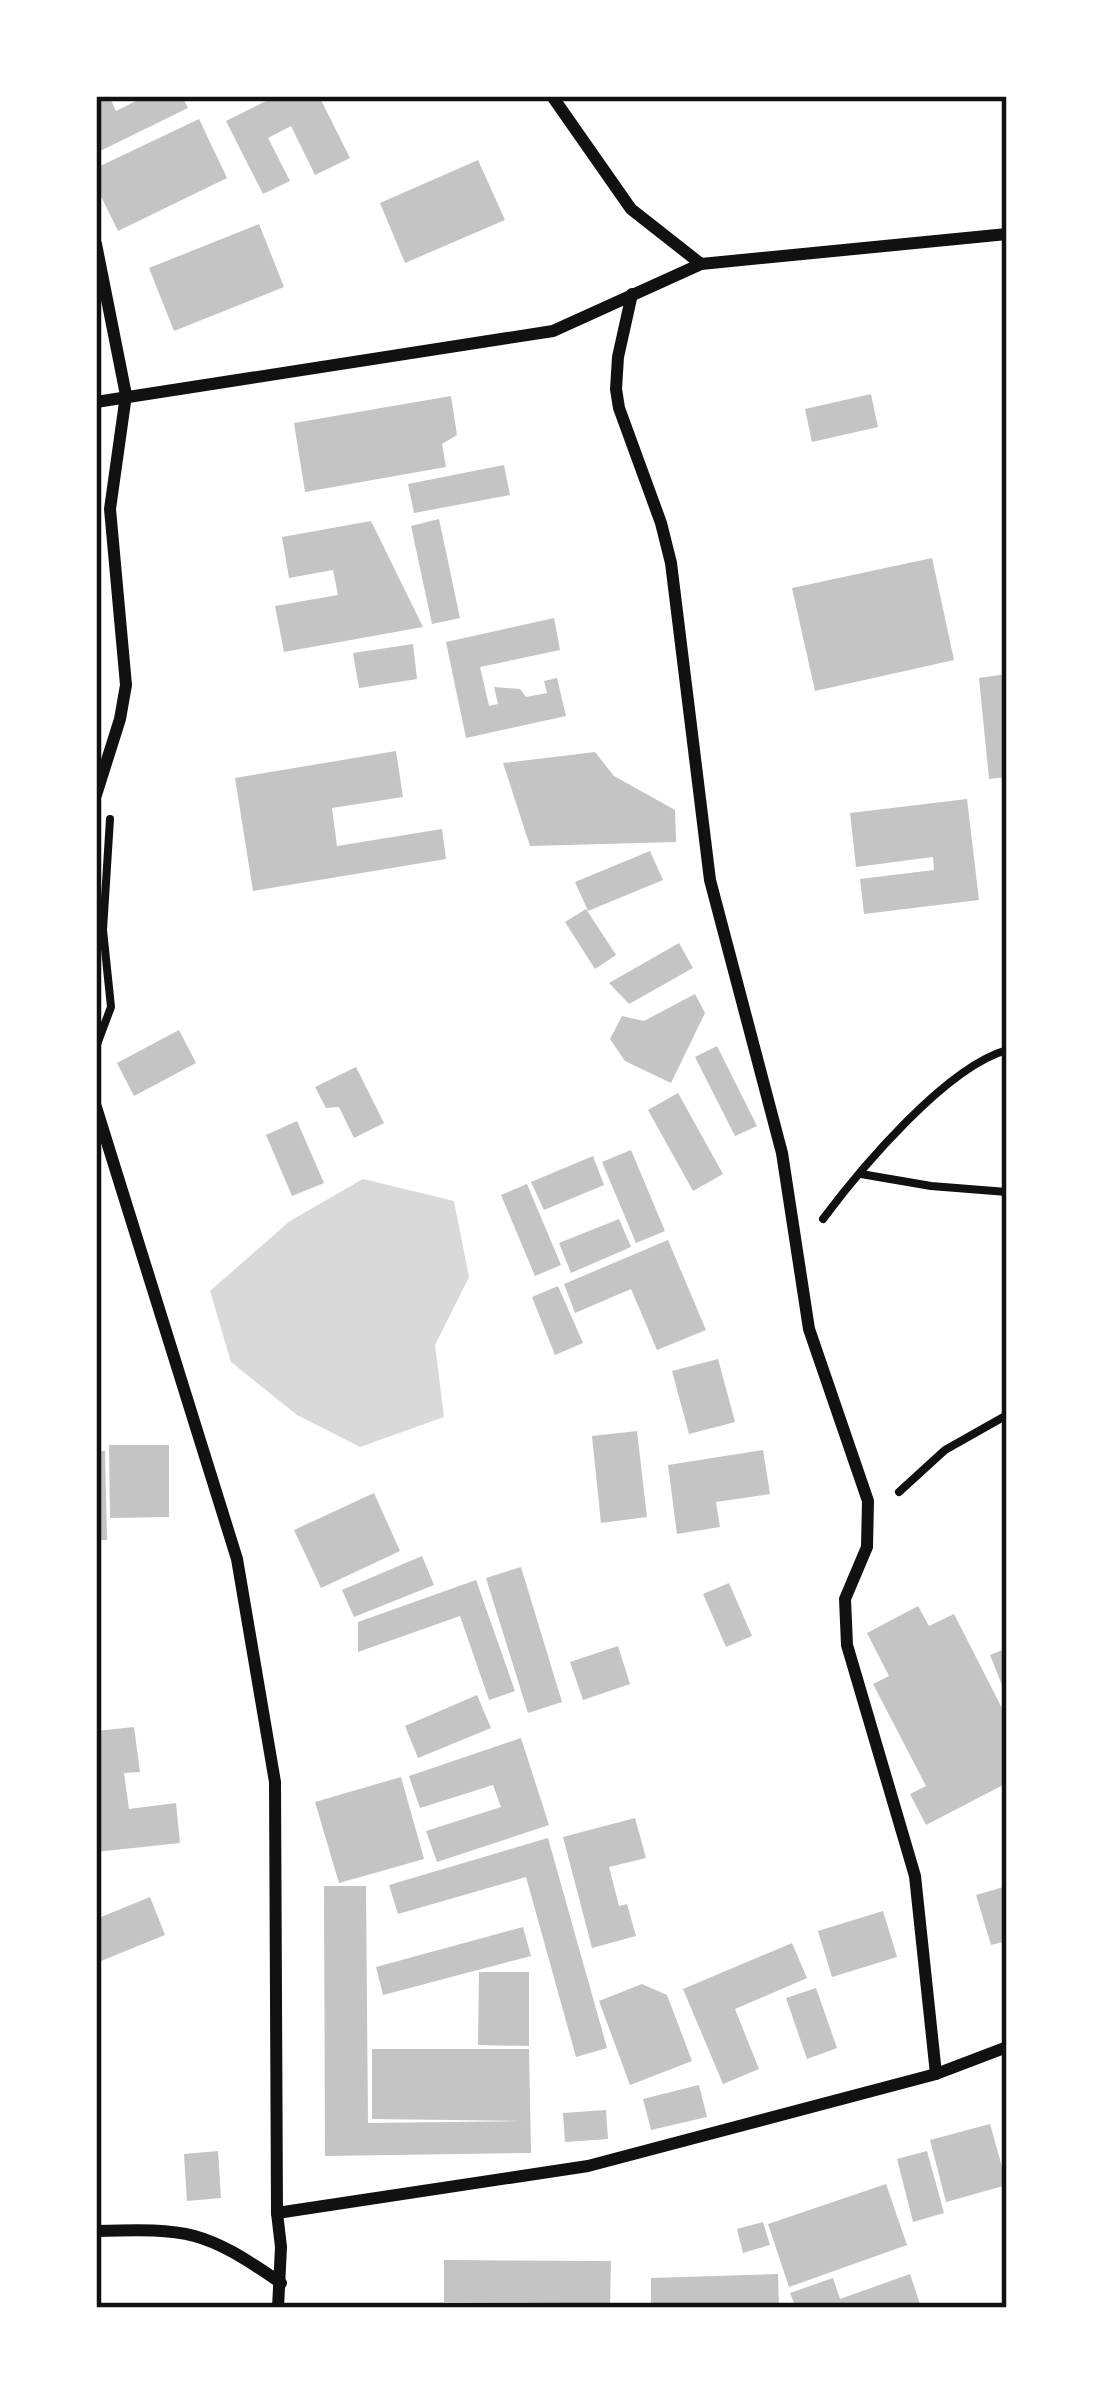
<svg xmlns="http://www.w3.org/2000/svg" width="1103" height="2404" viewBox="0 0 1103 2404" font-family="'Exo 2',sans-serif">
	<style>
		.water { fill: #d9d9d9 }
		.building { fill: #c4c4c4 }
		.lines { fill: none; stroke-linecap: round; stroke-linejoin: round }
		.path { stroke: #111; stroke-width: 8 }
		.minor { stroke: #111; stroke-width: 12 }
		.neatline { fill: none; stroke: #111; stroke-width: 4.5 }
	</style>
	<rect width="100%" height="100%" fill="#fff"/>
	<path class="water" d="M363 1179 454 1201 469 1277 435 1345 444 1417 360 1447 297 1415 231 1362 210 1291 290 1221Z"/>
	<g class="building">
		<path d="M96 96H109L116 111 146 96H182L188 108 96 153Z"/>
		<path d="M276 96H319L350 158 315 175 291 126 268 138 290 181 263 194 226 121Z"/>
		<path d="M199 119 227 178 118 231 96 186V168Z"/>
		<path d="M478 160 505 220 405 263 380 203Z"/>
		<path d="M259 224 284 287 174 331 149 268Z"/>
		<path d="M871 394 878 427 812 442 805 409Z"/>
		<path d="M451 396 457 435 442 444 446 467 305 492 294 423Z"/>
		<path d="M504 465 510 495 414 513 408 484Z"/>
		<path d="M439 519 460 618 432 624 411 526Z"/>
		<path d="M371 521 423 627 284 652 275 606 338 595 333 570 289 578 282 537Z"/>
		<path d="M932 558 954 660 815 691 792 588Z"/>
		<path d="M554 618 560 650 480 667 489 706 498 704 494 687 520 689 526 697 547 693 544 681 557 678 566 716 466 738 446 642Z"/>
		<path d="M413 644 417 679 359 688 353 653Z"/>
		<path d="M1007 674V777L989 779 979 678Z"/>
		<path d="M396 751 403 797 332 808 337 846 442 829 446 859 253 891 235 778Z"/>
		<path d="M595 752 614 776 675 810 676 842 530 846 503 763Z"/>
		<path d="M967 799 979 900 864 914 860 879 934 870 933 857 856 867 850 813Z"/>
		<path d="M650 851 663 880 588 911 575 882Z"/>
		<path d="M586 909 616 955 595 969 565 922Z"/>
		<path d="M679 943 693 968 629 1004 609 983Z"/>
		<path d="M695 994 705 1013 671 1083 625 1061 610 1039 622 1016 644 1021Z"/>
		<path d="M179 1030 196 1063 134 1096 117 1063Z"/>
		<path d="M717 1046 757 1126 735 1136 695 1057Z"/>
		<path d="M356 1067 384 1123 354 1138 339 1107 326 1108 315 1087Z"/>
		<path d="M678 1093 723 1174 693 1191 648 1110Z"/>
		<path d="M297 1121 324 1183 292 1196 266 1135Z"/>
		<path d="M631 1150 665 1231 636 1243 602 1162Z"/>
		<path d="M593 1156 604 1185 544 1210 531 1182Z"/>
		<path d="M527 1184 561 1265 535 1276 501 1195Z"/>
		<path d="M619 1219 631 1247 571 1273 559 1243Z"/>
		<path d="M668 1240 706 1330 657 1350 631 1289 575 1313 564 1284Z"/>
		<path d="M558 1286 583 1343 555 1355 532 1297Z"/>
		<path d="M718 1359 735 1422 689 1434 672 1371Z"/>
		<path d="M637 1431 647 1517 601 1523 592 1436Z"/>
		<path d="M109 1445H169V1517L110 1518Z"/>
		<path d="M763 1450 770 1494 716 1502 720 1527 677 1534 668 1465Z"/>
		<path d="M96 1451H105L107 1540H96Z"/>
		<path d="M374 1493 400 1551 321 1588 294 1530Z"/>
		<path d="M422 1556 434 1585 354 1617 342 1590Z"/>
		<path d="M521 1567 562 1702 528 1713 486 1578Z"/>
		<path d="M476 1580 515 1691 489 1700 460 1616 358 1652V1622Z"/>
		<path d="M729 1583 752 1636 726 1647 703 1594Z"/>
		<path d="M918 1606 929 1626 954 1614 1007 1718V1783L926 1825 910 1794 926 1786 873 1684 889 1676 867 1633Z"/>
		<path d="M618 1646 630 1684 583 1700 570 1662Z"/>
		<path d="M1007 1648V1683L1002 1685 990 1655Z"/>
		<path d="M477 1695 491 1728 418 1758 405 1726Z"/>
		<path d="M134 1727 140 1772 124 1773 129 1809 176 1803 180 1843 96 1852V1731Z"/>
		<path d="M521 1738 549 1825 437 1862 426 1831 501 1807 493 1785 420 1808 409 1776Z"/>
		<path d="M401 1777 424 1859 339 1883 315 1802Z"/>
		<path d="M635 1818 646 1858 609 1867 619 1906 627 1904 636 1936 592 1948 563 1837Z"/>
		<path d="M548 1838 607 2048 576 2057 526 1877 398 1914 389 1885Z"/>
		<path d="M324 1886H366L368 2123 524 2121 372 2119V2049H529L531 2153 325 2156Z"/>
		<path d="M1007 1886V1941L991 1945 976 1895Z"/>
		<path d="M150 1897 165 1935 101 1961 96 1947V1919Z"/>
		<path d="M883 1911 897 1957 832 1977 818 1931Z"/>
		<path d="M523 1927 531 1956 383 1995 376 1967Z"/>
		<path d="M792 1943 807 1978 735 2009 759 2069 723 2084 683 1989Z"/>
		<path d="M479 1972H529V2046L478 2045Z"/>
		<path d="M642 1984 667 1995 692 2061 630 2085 599 2001Z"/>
		<path d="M816 1988 837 2048 807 2059 786 1998Z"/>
		<path d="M699 2085 707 2117 651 2130 643 2099Z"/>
		<path d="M606 2110 608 2139 565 2142 563 2113Z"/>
		<path d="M990 2124 1007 2185 946 2202 930 2140Z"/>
		<path d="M218 2151 221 2198 187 2201 184 2154Z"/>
		<path d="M927 2151 944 2213 913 2222 897 2159Z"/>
		<path d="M886 2184 907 2245 789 2287 768 2224Z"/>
		<path d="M763 2222 770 2245 743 2253 737 2229Z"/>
		<path d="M444 2260 611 2261 610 2308H571V2303L444 2302Z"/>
		<path d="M778 2274 779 2308H651V2278Z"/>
		<path d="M910 2274 920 2304 907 2308H796L790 2293 833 2278 840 2299Z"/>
	</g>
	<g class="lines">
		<g class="path">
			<path d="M96 1047 111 1007 103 930 110 819"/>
			<path d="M861 1174 931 1186 1007 1192"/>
			<path d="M823 1219C861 1168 946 1067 1007 1050"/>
			<path d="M899 1492 945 1450 1007 1415"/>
		</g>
		<g class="minor">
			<path d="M552 96 631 209 701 264"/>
			<path d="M96 244 126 395 110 509 126 685 120 719 96 795"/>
			<path d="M632 294 618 357 616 389 619 408 661 523 671 563 710 880 782 1153 809 1329 868 1501 867 1547 845 1599 847 1645 915 1876 936 2074"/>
			<path d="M96 402 553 331 701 264 1007 234"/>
			<path d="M96 1107 237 1559 275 1782 277 2213 281 2247 278 2308"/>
			<path d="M277 2213 588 2166 936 2074 1007 2047"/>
			<path d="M96 2231C189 2228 204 2230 281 2283"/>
		</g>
	</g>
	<rect width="1103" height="2404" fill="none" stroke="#ffffff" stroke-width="198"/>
	<rect x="99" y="99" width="905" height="2206" class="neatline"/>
</svg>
